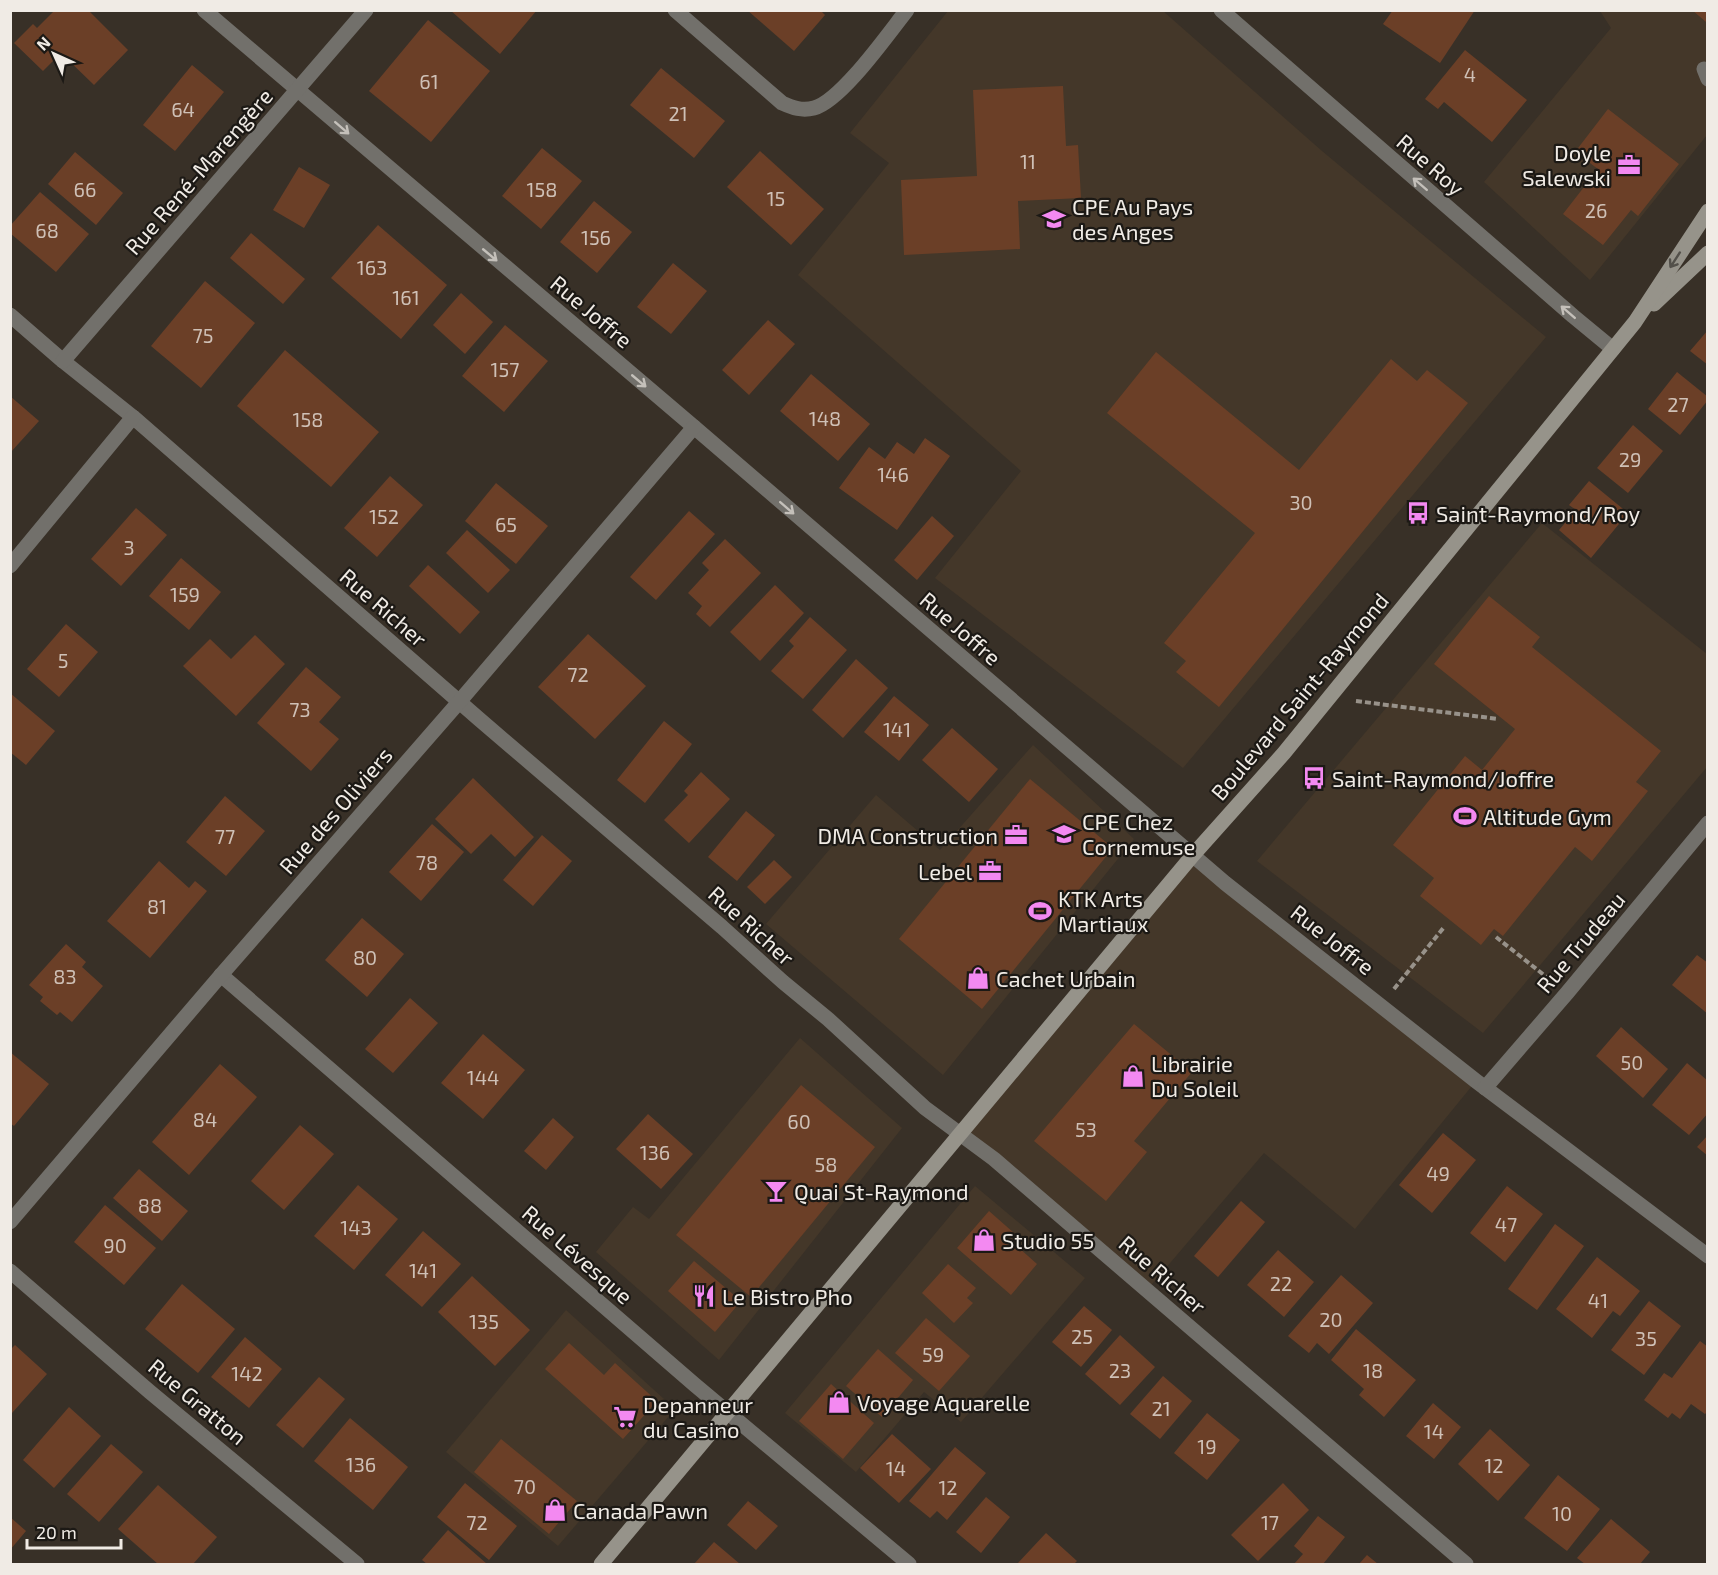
<svg xmlns="http://www.w3.org/2000/svg" width="1718" height="1575" viewBox="0 0 1718 1575" font-family="'Exo 2',sans-serif">
	<style>
		.built { fill: #443729 }
		.building { fill: #6b3f27 }
		.lines { fill: none; stroke-linecap: round; stroke-linejoin: round }
		.path { stroke: #98928a; stroke-width: 4; stroke-dasharray: 6 3; stroke-linecap: butt }
		.service { stroke: #72706b; stroke-width: 15 }
		.minor { stroke: #72706b; stroke-width: 15 }
		.secondary { stroke: #96938a; stroke-width: 15 }
		.oneway { stroke: #c4c0ba }
		.oneway2 { stroke: #53504a }
		.labels { text-anchor: middle; dominant-baseline: central; stroke-width: 4.5; stroke-linejoin: round; paint-order: stroke }
		.number-label { font-size: 20px; fill: #cfc0b6 }
		.poi-label { font-size: 22px; fill: #f0ebe5; stroke: #1c1915; text-anchor: start }
		.street-label { font-size: 22px; fill: #f0ebe5; stroke: #1c1915 }
	</style>
	<rect width="100%" height="100%" fill="#383027"/>
	<g class="built">
		<path d="M948 11H1163L1322 151 1546 337 1183 768 935 578 1021 471 798 275 889 163 850 133Z"/>
		<path d="M1600 11H1707V135L1590 280 1484 182 1611 28Z"/>
		<path d="M1542 523 1707 654V767L1483 1033 1257 861Z"/>
		<path d="M1033 745 1134 839 943 1075 766 924 876 795 940 850Z"/>
		<path d="M1193 855 1476 1081 1355 1229 1264 1153 1147 1290 960 1134Z"/>
		<path d="M800 1038 902 1128 719 1360 596 1252 633 1207 649 1219Z"/>
		<path d="M975 1186 1085 1278 961 1422 924 1392 856 1472 785 1413Z"/>
		<path d="M566 1310 675 1409 558 1546 446 1452Z"/>
	</g>
	<g class="building">
		<path d="M55 10H88L128 50 94 85 61 53 43 71 14 43 33 24 37 28Z"/>
		<path d="M450 10H537L500 54Z"/>
		<path d="M747 10H820L825 15 794 51Z"/>
		<path d="M1393 10H1475L1440 63 1383 24Z"/>
		<path d="M1692 10H1708V19L1706 22Z"/>
		<path d="M428 20 490 71 431 142 369 91Z"/>
		<path d="M1465 50 1527 100 1492 142 1444 102 1438 109 1425 99Z"/>
		<path d="M192 65 224 92 175 151 143 125Z"/>
		<path d="M661 68 725 121 694 158 630 105Z"/>
		<path d="M1063 86 1066 146 1078 145 1081 198 1018 201 1020 249 904 255 901 180 977 176 973 90Z"/>
		<path d="M1608 109 1679 164 1638 216 1631 210 1603 245 1563 214 1598 169 1575 152Z"/>
		<path d="M542 148 582 181 541 229 502 196Z"/>
		<path d="M760 151 824 209 791 245 727 187Z"/>
		<path d="M75 152 123 193 96 225 48 184Z"/>
		<path d="M299 167 330 185 304 228 273 210Z"/>
		<path d="M40 192 89 234 56 272 10 233V226Z"/>
		<path d="M594 201 632 232 597 273 560 242Z"/>
		<path d="M378 225 447 285 401 339 331 278Z"/>
		<path d="M251 233 305 279 283 304 230 258Z"/>
		<path d="M673 263 707 291 671 334 637 307Z"/>
		<path d="M205 281 255 323 201 388 151 346Z"/>
		<path d="M461 293 493 322 465 354 433 325Z"/>
		<path d="M768 320 795 344 749 395 722 370Z"/>
		<path d="M505 325 548 361 504 412 462 376Z"/>
		<path d="M1708 330V365L1690 351Z"/>
		<path d="M285 350 379 432 331 487 237 406Z"/>
		<path d="M1156 352 1299 470 1391 359 1417 381 1427 370 1468 403 1219 707 1176 672 1186 661 1164 643 1255 533 1107 413Z"/>
		<path d="M1677 372 1708 397V400L1680 435 1648 409Z"/>
		<path d="M811 374 870 424 838 461 780 411Z"/>
		<path d="M10 396 39 421 10 453Z"/>
		<path d="M1633 425 1663 451 1628 493 1597 468Z"/>
		<path d="M925 438 950 456 897 530 839 488 869 447 885 459 897 442 914 454Z"/>
		<path d="M390 476 423 505 377 557 344 528Z"/>
		<path d="M1589 481 1628 513 1591 558 1559 530 1576 510 1569 505Z"/>
		<path d="M496 483 548 526 516 564 465 521Z"/>
		<path d="M136 508 167 535 121 586 91 559Z"/>
		<path d="M689 511 715 534 656 600 630 577Z"/>
		<path d="M932 516 954 536 917 580 894 560Z"/>
		<path d="M467 530 510 570 488 593 446 553Z"/>
		<path d="M725 539 761 573 710 627 696 614 702 606 688 593 709 570 702 563Z"/>
		<path d="M181 558 221 592 189 630 149 596Z"/>
		<path d="M428 565 480 612 460 634 409 586Z"/>
		<path d="M775 585 804 613 760 661 730 632Z"/>
		<path d="M1489 596 1540 637 1532 647 1661 751 1636 782 1648 791 1592 861 1575 847 1503 936 1494 929 1481 945 1420 896 1434 878 1393 845 1465 756 1482 770 1515 729 1434 664Z"/>
		<path d="M810 617 847 650 803 699 771 671 794 646 789 641Z"/>
		<path d="M66 624 98 652 59 697 27 669Z"/>
		<path d="M588 634 646 686 595 739 538 687Z"/>
		<path d="M255 635 285 664 236 716 183 666 210 639 231 659Z"/>
		<path d="M856 659 888 688 843 738 812 710Z"/>
		<path d="M306 667 341 697 319 722 339 739 311 771 257 723Z"/>
		<path d="M10 693 55 731 26 765 10 752Z"/>
		<path d="M894 696 929 725 899 761 864 732Z"/>
		<path d="M664 721 692 744 645 803 617 780Z"/>
		<path d="M952 728 998 769 969 802 922 760Z"/>
		<path d="M701 772 730 799 689 843 664 820 688 795 684 791Z"/>
		<path d="M473 778 534 837 515 857 491 834 471 854 435 819Z"/>
		<path d="M1030 779 1113 848 982 1009 899 939Z"/>
		<path d="M225 796 265 831 226 876 186 842Z"/>
		<path d="M746 811 775 835 737 881 708 857Z"/>
		<path d="M432 824 464 852 421 901 389 872Z"/>
		<path d="M542 835 572 861 533 906 503 880Z"/>
		<path d="M774 860 792 877 765 904 747 887Z"/>
		<path d="M159 861 189 888 195 881 207 891 150 958 107 921Z"/>
		<path d="M362 918 404 954 367 997 325 960Z"/>
		<path d="M66 944 86 962 82 967 103 986 72 1022 60 1012 57 1015 40 1001 43 997 29 985Z"/>
		<path d="M1697 955 1708 963V1014L1672 985Z"/>
		<path d="M410 998 438 1023 393 1073 365 1049Z"/>
		<path d="M1134 1024 1192 1072 1134 1141 1147 1152 1106 1201 1034 1141Z"/>
		<path d="M1621 1027 1668 1069 1643 1098 1596 1056Z"/>
		<path d="M483 1034 525 1070 483 1119 441 1083Z"/>
		<path d="M10 1052 49 1084 14 1126 10 1123Z"/>
		<path d="M1687 1063 1708 1081V1113L1689 1135 1652 1105Z"/>
		<path d="M220 1064 257 1097 189 1175 152 1142Z"/>
		<path d="M801 1085 875 1147 751 1297 676 1235Z"/>
		<path d="M648 1114 693 1154 661 1189 616 1149Z"/>
		<path d="M553 1118 574 1137 546 1170 524 1151Z"/>
		<path d="M300 1125 334 1154 284 1210 251 1181Z"/>
		<path d="M1443 1133 1476 1160 1432 1213 1399 1185Z"/>
		<path d="M1708 1135V1156L1697 1147Z"/>
		<path d="M139 1169 188 1211 162 1241 113 1198Z"/>
		<path d="M358 1185 398 1219 354 1270 314 1236Z"/>
		<path d="M1507 1186 1543 1214 1505 1262 1470 1233Z"/>
		<path d="M1241 1201 1265 1222 1218 1277 1194 1256Z"/>
		<path d="M105 1205 156 1248 124 1285 74 1242Z"/>
		<path d="M989 1211 1014 1233 1009 1239 1037 1264 1011 1295 957 1248Z"/>
		<path d="M1555 1224 1584 1246 1537 1310 1508 1289Z"/>
		<path d="M423 1231 461 1264 422 1307 385 1275Z"/>
		<path d="M1278 1250 1314 1282 1284 1317 1247 1285Z"/>
		<path d="M1597 1257 1640 1291 1620 1316 1613 1311 1592 1338 1556 1309Z"/>
		<path d="M694 1261 741 1301 715 1332 668 1291Z"/>
		<path d="M948 1264 976 1288 967 1298 973 1303 954 1323 922 1293Z"/>
		<path d="M1341 1275 1373 1303 1329 1354 1317 1343 1309 1353 1288 1336Z"/>
		<path d="M472 1276 530 1330 495 1366 438 1312Z"/>
		<path d="M182 1284 235 1329 198 1373 145 1329Z"/>
		<path d="M1649 1301 1681 1326 1644 1375 1611 1350Z"/>
		<path d="M1084 1306 1112 1330 1081 1367 1052 1342Z"/>
		<path d="M926 1318 970 1356 939 1391 895 1353Z"/>
		<path d="M1356 1329 1416 1380 1384 1417 1359 1395 1364 1389 1331 1360Z"/>
		<path d="M1120 1335 1155 1367 1120 1405 1085 1374Z"/>
		<path d="M245 1337 282 1369 249 1408 211 1377Z"/>
		<path d="M1700 1341 1708 1347V1411L1705 1414 1691 1404 1680 1419 1672 1413 1668 1418 1644 1400 1664 1373 1672 1378Z"/>
		<path d="M569 1343 604 1375 615 1363 657 1401 623 1439 545 1369Z"/>
		<path d="M15 1345 47 1374 12 1413 10 1412V1347L12 1348Z"/>
		<path d="M878 1349 913 1380 882 1417 846 1386Z"/>
		<path d="M1163 1376 1192 1401 1160 1439 1130 1414Z"/>
		<path d="M319 1377 345 1399 303 1448 276 1425Z"/>
		<path d="M831 1384 874 1423 843 1459 799 1421Z"/>
		<path d="M1433 1403 1461 1427 1434 1459 1406 1436Z"/>
		<path d="M69 1407 101 1436 54 1488 23 1460Z"/>
		<path d="M1207 1413 1240 1440 1207 1480 1174 1453Z"/>
		<path d="M350 1418 408 1467 373 1510 314 1461Z"/>
		<path d="M1490 1429 1530 1465 1498 1501 1458 1464Z"/>
		<path d="M892 1434 931 1469 899 1503 860 1468Z"/>
		<path d="M501 1439 577 1501 549 1534 474 1472Z"/>
		<path d="M111 1444 143 1472 99 1522 67 1494Z"/>
		<path d="M955 1447 986 1473 947 1520 937 1511 930 1518 909 1501Z"/>
		<path d="M1558 1475 1600 1509 1567 1551 1524 1518Z"/>
		<path d="M465 1483 517 1526 489 1560 437 1517Z"/>
		<path d="M1283 1483 1309 1510 1258 1561 1231 1535Z"/>
		<path d="M158 1485 217 1537 193 1564H158L118 1529Z"/>
		<path d="M986 1497 1010 1517 981 1553 956 1532Z"/>
		<path d="M748 1501 778 1526 756 1550 727 1525Z"/>
		<path d="M1318 1516 1345 1537 1323 1564H1294L1303 1554 1294 1546Z"/>
		<path d="M10 1517 26 1531 10 1550Z"/>
		<path d="M1611 1519 1650 1552 1640 1564H1585L1577 1558Z"/>
		<path d="M448 1530 487 1564H427L422 1560Z"/>
		<path d="M1046 1533 1077 1561 1074 1564H1017Z"/>
		<path d="M714 1542 740 1564H694Z"/>
		<path d="M1367 1555 1378 1564H1359Z"/>
	</g>
	<g class="lines">
		<g class="path">
			<path d="M1356 701 1498 719"/>
			<path d="M1496 937 1549 979"/>
			<path d="M1394 989 1445 926"/>
		</g>
		<path class="service" d="M1704 69 1708 79"/>
		<g class="minor">
			<path d="M204 10 694 427 1225 883 1476 1081 1708 1256"/>
			<path d="M675 10 782 103C793 108 802 111 814 108 841 101 888 34 907 10"/>
			<path d="M1221 10 1573 316 1613 349"/>
			<path d="M10 315 63 361 133 417 479 719 722 927 783 982 828 1019 925 1108 994 1159 1466 1564"/>
			<path d="M63 361 366 10"/>
			<path d="M10 566 133 417"/>
			<path d="M221 975 695 1385 909 1564"/>
			<path d="M1485 1088 1567 993 1708 823"/>
			<path d="M10 1222 221 975 459 702 694 427"/>
			<path d="M10 1271 150 1392 357 1564"/>
		</g>
		<g class="secondary">
			<path d="M1654 304 1708 253"/>
			<path d="M601 1564 1193 855 1284 753 1635 322 1708 211"/>
		</g>
	</g>
	<defs><path id="oneway-shaft" d="M-6 0H5M1.5-3L5.5 0L1.5 3" fill="none" stroke-width="1.6" stroke-linecap="round" stroke-linejoin="round" transform="scale(1.5)"/></defs>
	<g class="oneway">
		<use href="#oneway-shaft" transform="translate(342 128) rotate(41)"/>
		<use href="#oneway-shaft" transform="translate(1420 184) rotate(-139)"/>
		<use href="#oneway-shaft" transform="translate(490 255) rotate(40)"/>
		<use href="#oneway-shaft" transform="translate(1568 312) rotate(-139)"/>
		<use href="#oneway-shaft" transform="translate(639 381) rotate(40)"/>
		<use href="#oneway-shaft" transform="translate(787 508) rotate(41)"/>
	</g>
	<use class="oneway2" href="#oneway-shaft" transform="translate(1675 260) rotate(123)"/>
	<defs>
		<g id="office-bare" transform="scale(1.8)"><path d="M-6-3h4V-5.5h4V-3h4V5H-6ZM-1-4.5V-3h2v-1.5ZM-6 0V1H6V0Z" fill="#f389f1" stroke="#1c1915" stroke-width="2.5" paint-order="stroke"/></g>
		<g id="school-bare" transform="scale(1.8)"><path d="M0-5L7-2L0 1L-7-2ZM-4 1L0 2.5L4 1V4Q0 6-4 4Z" fill="#f389f1" stroke="#1c1915" stroke-width="2.5" paint-order="stroke"/></g>
		<g id="bus-bare" transform="scale(1.8)"><path d="M-5-6H5V4H4V6H2V4H-2V6H-4V4H-5ZM-3.5-4V0h7V-4ZM-3.5 1.2v1.5H-2V1.2ZM2 1.2v1.5H3.5V1.2Z" fill="#f389f1" stroke="#1c1915" stroke-width="2.5" paint-order="stroke"/></g>
		<g id="stadium-bare" transform="scale(1.8)"><path d="M0-5a6.5 5 0 1 0 0 10a6.5 5 0 1 0 0-10ZM-3.5-1.8h7v3.6h-7Z" fill="#f389f1" stroke="#1c1915" stroke-width="2.5" paint-order="stroke"/></g>
		<g id="shop-bare" transform="scale(1.8)"><path d="M-5-2.5h2.3a2.7 3.5 0 0 1 5.4 0H5L5.5 6h-11ZM-1.5-2.5h3a1.5 2.3 0 0 0-3 0Z" fill="#f389f1" stroke="#1c1915" stroke-width="2.5" paint-order="stroke"/></g>
		<g id="bar-bare" transform="scale(1.8)"><path d="M-6-5H6L.8 .8V4.5H3.5V6h-7V4.5H-.8V.8Z" fill="#f389f1" stroke="#1c1915" stroke-width="2.5" paint-order="stroke"/></g>
		<g id="restaurant-bare" transform="scale(1.8)"><path d="M-5-6h1v4h1v-4h1v4h1v-4h1v5L-1.5 .5V6h-2V.5L-5-1ZM5-6V6H3V1.5H1.5Q1.5-4 5-6Z" fill="#f389f1" stroke="#1c1915" stroke-width="2.5" paint-order="stroke"/></g>
		<g id="supermarket-bare" transform="scale(1.8)"><path d="M-6-5.5h2.5l.6 2H6L4.5 2H-2.5L-4.4-4H-6ZM-1.5 3.2a1.3 1.3 0 1 0 .1 0ZM3 3.2a1.3 1.3 0 1 0 .1 0Z" fill="#f389f1" stroke="#1c1915" stroke-width="2.5" paint-order="stroke"/></g>
	</defs>
	<g fill-rule="evenodd">
		<use href="#office-bare" x="1629" y="165"/>
		<use href="#school-bare" x="1054" y="219"/>
		<use href="#bus-bare" x="1418" y="513"/>
		<use href="#bus-bare" x="1314" y="778"/>
		<use href="#stadium-bare" x="1465" y="816"/>
		<use href="#school-bare" x="1064" y="834"/>
		<use href="#office-bare" x="1016" y="835"/>
		<use href="#office-bare" x="990" y="871"/>
		<use href="#stadium-bare" x="1040" y="911"/>
		<use href="#shop-bare" x="978" y="978"/>
		<use href="#shop-bare" x="1133" y="1076"/>
		<use href="#bar-bare" x="776" y="1191"/>
		<use href="#shop-bare" x="984" y="1240"/>
		<use href="#restaurant-bare" x="704" y="1296"/>
		<use href="#shop-bare" x="839" y="1402"/>
		<use href="#supermarket-bare" x="625" y="1417"/>
		<use href="#shop-bare" x="555" y="1510"/>
	</g>
	<g class="labels">
		<g class="number-label">
			<text x="1470" y="74">4</text>
			<text x="429" y="81">61</text>
			<text x="183" y="109">64</text>
			<text x="678" y="113">21</text>
			<text x="1028" y="161">11</text>
			<text x="85" y="189">66</text>
			<text x="542" y="189">158</text>
			<text x="776" y="198">15</text>
			<text x="1596" y="210">26</text>
			<text x="47" y="230">68</text>
			<text x="596" y="237">156</text>
			<text x="372" y="267">163</text>
			<text x="406" y="297">161</text>
			<text x="203" y="335">75</text>
			<text x="505" y="369">157</text>
			<text x="1678" y="404">27</text>
			<text x="825" y="418">148</text>
			<text x="308" y="419">158</text>
			<text x="1630" y="459">29</text>
			<text x="893" y="474">146</text>
			<text x="1301" y="502">30</text>
			<text x="384" y="516">152</text>
			<text x="506" y="524">65</text>
			<text x="129" y="547">3</text>
			<text x="185" y="594">159</text>
			<text x="63" y="660">5</text>
			<text x="578" y="674">72</text>
			<text x="300" y="709">73</text>
			<text x="897" y="729">141</text>
			<text x="225" y="836">77</text>
			<text x="427" y="862">78</text>
			<text x="157" y="906">81</text>
			<text x="365" y="957">80</text>
			<text x="65" y="976">83</text>
			<text x="1632" y="1062">50</text>
			<text x="483" y="1077">144</text>
			<text x="205" y="1119">84</text>
			<text x="799" y="1121">60</text>
			<text x="1086" y="1129">53</text>
			<text x="655" y="1152">136</text>
			<text x="826" y="1164">58</text>
			<text x="1438" y="1173">49</text>
			<text x="150" y="1205">88</text>
			<text x="1506" y="1224">47</text>
			<text x="356" y="1227">143</text>
			<text x="115" y="1245">90</text>
			<text x="423" y="1270">141</text>
			<text x="1281" y="1283">22</text>
			<text x="1598" y="1300">41</text>
			<text x="1331" y="1319">20</text>
			<text x="484" y="1321">135</text>
			<text x="1082" y="1336">25</text>
			<text x="1646" y="1338">35</text>
			<text x="933" y="1354">59</text>
			<text x="1120" y="1370">23</text>
			<text x="1373" y="1370">18</text>
			<text x="247" y="1373">142</text>
			<text x="1161" y="1408">21</text>
			<text x="1434" y="1431">14</text>
			<text x="1207" y="1446">19</text>
			<text x="361" y="1464">136</text>
			<text x="1494" y="1465">12</text>
			<text x="896" y="1468">14</text>
			<text x="525" y="1486">70</text>
			<text x="948" y="1487">12</text>
			<text x="1562" y="1513">10</text>
			<text x="477" y="1522">72</text>
			<text x="1270" y="1522">17</text>
		</g>
		<g class="poi-label">
			<text x="1611" y="152" text-anchor="end">Doyle<tspan x="1611" dy="25">Salewski</tspan></text>
			<text x="1072" y="206">CPE Au Pays<tspan x="1072" dy="25">des Anges</tspan></text>
			<text x="1436" y="513">Saint-Raymond/Roy</text>
			<text x="1332" y="778">Saint-Raymond/Joffre</text>
			<text x="1483" y="816">Altitude Gym</text>
			<text x="1082" y="821">CPE Chez<tspan x="1082" dy="25">Cornemuse</tspan></text>
			<text x="998" y="835" text-anchor="end">DMA Construction</text>
			<text x="972" y="871" text-anchor="end">Lebel</text>
			<text x="1058" y="898">KTK Arts<tspan x="1058" dy="25">Martiaux</tspan></text>
			<text x="996" y="978">Cachet Urbain</text>
			<text x="1151" y="1063">Librairie<tspan x="1151" dy="25">Du Soleil</tspan></text>
			<text x="794" y="1191">Quai St-Raymond</text>
			<text x="1002" y="1240">Studio 55</text>
			<text x="722" y="1296">Le Bistro Pho</text>
			<text x="857" y="1402">Voyage Aquarelle</text>
			<text x="643" y="1404">Depanneur<tspan x="643" dy="25">du Casino</tspan></text>
			<text x="573" y="1510">Canada Pawn</text>
		</g>
		<g class="street-label">
			<text transform="translate(1431 164) rotate(41)">Rue Roy</text>
			<text transform="translate(198 171) rotate(-49)">Rue René-Marengère</text>
			<text transform="translate(592 311) rotate(40)">Rue Joffre</text>
			<text transform="translate(384 607) rotate(41)">Rue Richer</text>
			<text transform="translate(961 628) rotate(41)">Rue Joffre</text>
			<text transform="translate(1299 696) rotate(-50)">Boulevard Saint-Raymond</text>
			<text transform="translate(335 810) rotate(-49)">Rue des Oliviers</text>
			<text transform="translate(752 925) rotate(42)">Rue Richer</text>
			<text transform="translate(1333 939) rotate(38)">Rue Joffre</text>
			<text transform="translate(1580 942) rotate(-50)">Rue Trudeau</text>
			<text transform="translate(578 1254) rotate(41)">Rue Lévesque</text>
			<text transform="translate(1163 1274) rotate(41)">Rue Richer</text>
			<text transform="translate(198 1401) rotate(40)">Rue Gratton</text>
		</g>
	</g>
	<rect width="1718" height="1575" fill="none" stroke="#f0ebe5" stroke-width="24"/>
	<g transform="translate(54 54) rotate(315)" stroke="#1c1915" stroke-width="4.5" paint-order="stroke">
	<path d="M0-4.5L10 22L0 15L-10 22Z" fill="#f0ebe5"/>
	<text y="-9" font-size="16" font-weight="bold" text-anchor="middle" fill="#f0ebe5">N</text>
	</g>
	<path d="M27 1539v9h94v-9" fill="none" stroke="#f0ebe5" stroke-width="3"/>
	<text x="36" y="1539" font-size="18" fill="#f0ebe5" stroke="#1c1915" stroke-width="4.5" paint-order="stroke">20 m</text>
</svg>
